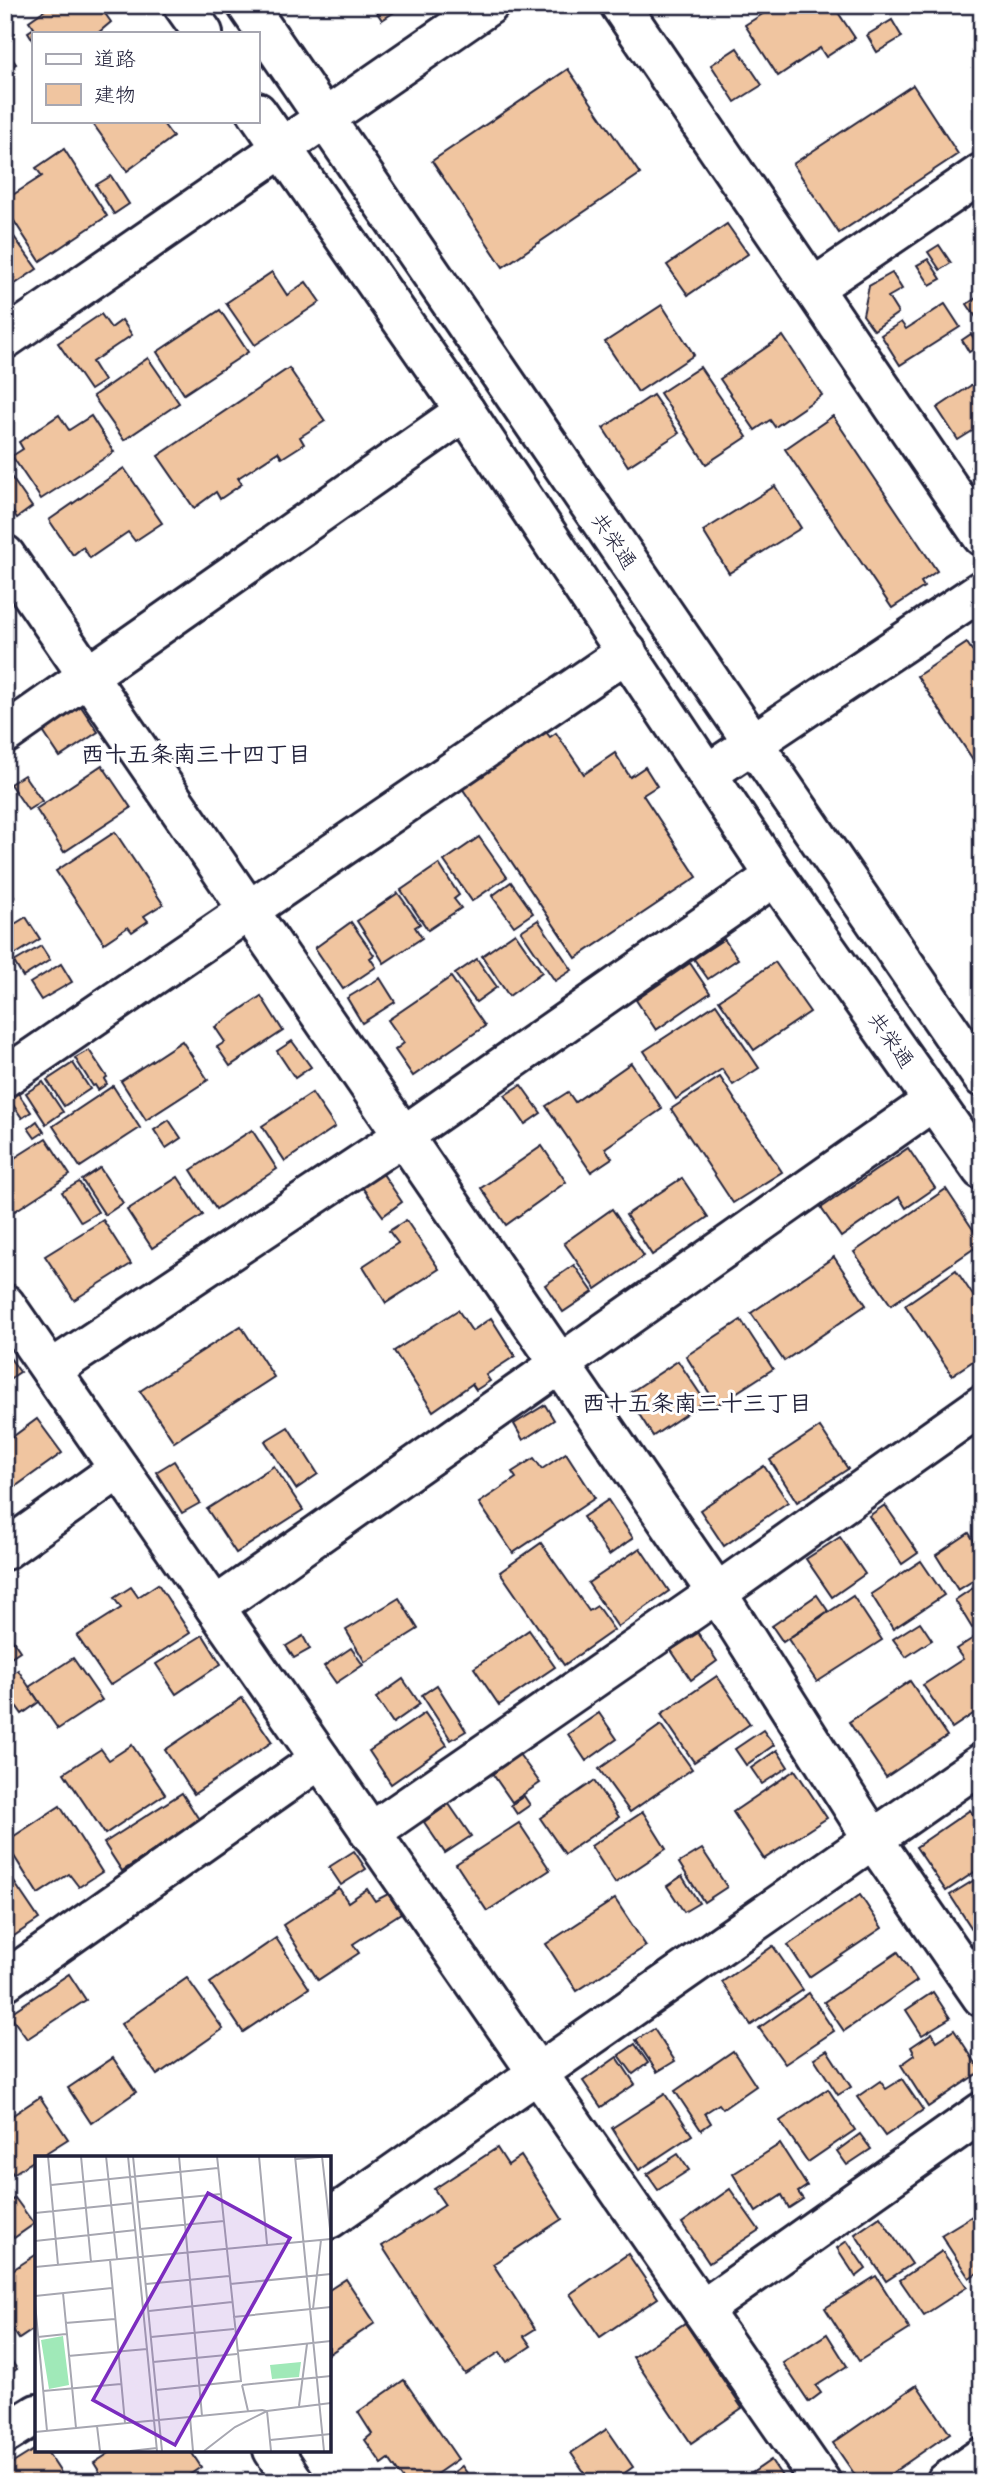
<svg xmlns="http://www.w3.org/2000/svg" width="987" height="2487" viewBox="0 0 987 2487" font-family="'Comic Neue','Klee One',sans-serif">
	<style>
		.building { fill: #f0c5a0; stroke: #22223b; stroke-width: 2 }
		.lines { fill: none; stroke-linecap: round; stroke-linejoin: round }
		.street-casing { stroke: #22223b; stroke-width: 44 }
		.secondary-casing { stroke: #22223b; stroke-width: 44 }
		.street { stroke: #fff; stroke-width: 38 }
		.secondary { stroke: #fff; stroke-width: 38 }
		.labels { text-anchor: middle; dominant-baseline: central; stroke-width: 6; stroke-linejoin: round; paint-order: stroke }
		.street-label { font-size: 21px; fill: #22223b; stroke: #fff }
		.neighbourhood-label { font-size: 23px; font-weight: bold; fill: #22223b; stroke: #fff }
		.inset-road { fill: none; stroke: #a7a7b1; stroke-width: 2 }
		.view { fill: #7b2cbf; fill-opacity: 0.15; stroke: #7b2cbf; stroke-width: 3.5 }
		.inset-edge { fill: none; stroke: #22223b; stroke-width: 3.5 }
	</style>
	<rect width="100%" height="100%" fill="#fff"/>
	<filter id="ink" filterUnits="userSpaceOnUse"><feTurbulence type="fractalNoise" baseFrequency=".0143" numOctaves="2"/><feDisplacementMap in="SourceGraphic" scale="14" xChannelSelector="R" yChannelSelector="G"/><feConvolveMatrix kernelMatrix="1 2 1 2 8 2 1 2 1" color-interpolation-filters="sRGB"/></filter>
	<g filter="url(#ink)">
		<g class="building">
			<path d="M52 5H99L111 22 98 33H33V40L28 32 34 28 29 21Z"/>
			<path d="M372 5H405L382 20Z"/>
			<path d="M777 5H833L855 38 826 57 820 48 778 76 745 25Z"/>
			<path d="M892 20 902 37 877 52 867 35Z"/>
			<path d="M737 48 762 85 735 102 711 65Z"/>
			<path d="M5 49 16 64 5 71Z"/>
			<path d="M568 69 640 174 503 267 432 161Z"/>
			<path d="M913 85 958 154 839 233 793 164Z"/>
			<path d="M91 121H161L173 137 127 171Z"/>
			<path d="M64 149 107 216 40 261 5 207V200L42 176 36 168Z"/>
			<path d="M111 176 129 204 114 214 96 185Z"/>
			<path d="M5 224 37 269 12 286 5 276Z"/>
			<path d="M727 224 748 254 688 295 667 265Z"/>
			<path d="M939 245 951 263 940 270 928 252Z"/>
			<path d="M928 259 941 279 930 285 917 265Z"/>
			<path d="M272 272 287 295 306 282 320 302 255 345 226 303Z"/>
			<path d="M892 273 902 289 888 297 898 313 874 330 863 315 869 286Z"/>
			<path d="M982 294V326L967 304Z"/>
			<path d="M945 304 960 327 900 365 881 335 901 322 906 329Z"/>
			<path d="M662 305 694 355 638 392 605 342Z"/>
			<path d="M220 310 248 352 184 394 157 352Z"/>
			<path d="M101 314 111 328 122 320 132 335 92 362 104 381 90 390 58 343Z"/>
			<path d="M971 334 979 346 969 352 962 340Z"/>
			<path d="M783 336 822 395 775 427 770 420 755 430 720 379Z"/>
			<path d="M148 358 179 403 124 440 93 396Z"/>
			<path d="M700 367 747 437 706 464 660 393Z"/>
			<path d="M289 368 325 421 300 437 304 444 282 458 278 452 238 478 242 484 220 499 216 492 194 508 158 456Z"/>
			<path d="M982 378V425L958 440 937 408Z"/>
			<path d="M653 395 679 433 628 466 603 428Z"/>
			<path d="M59 415 69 430 91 416 114 452 41 499 12 456 23 449 19 442Z"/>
			<path d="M833 416 937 571 921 582 924 587 892 608 785 449Z"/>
			<path d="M982 461V483L971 467Z"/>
			<path d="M5 468 32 507 17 518 5 501Z"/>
			<path d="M124 468 162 523 135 541 128 532 90 558 83 547 73 555 49 520Z"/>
			<path d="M775 486 801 528 729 573 703 531Z"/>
			<path d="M967 643 982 665V773L917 676Z"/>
			<path d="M78 702 98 732 60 757 40 727Z"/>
			<path d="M546 732 550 737 556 733 584 774 615 753 630 777 645 767 657 786 643 795 697 877 576 958 462 788Z"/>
			<path d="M102 765 131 808 64 852 36 809Z"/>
			<path d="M24 775 42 801 28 810 10 784Z"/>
			<path d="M115 832 163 904 144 916 148 921 132 932 128 927 104 943 56 871Z"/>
			<path d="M479 837 507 877 472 901 444 861Z"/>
			<path d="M439 864 459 895 454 899 461 908 428 930 401 890Z"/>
			<path d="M511 882 533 913 514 926 492 896Z"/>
			<path d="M5 883 14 897 5 902Z"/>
			<path d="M398 893 420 924 415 927 422 938 384 963 357 921Z"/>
			<path d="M26 917 40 939 8 959 5 955V930Z"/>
			<path d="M538 920 572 970 555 981 521 931Z"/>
			<path d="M351 922 374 955 370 958 376 967 343 989 315 948Z"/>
			<path d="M515 933 542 972 509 996 482 956Z"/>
			<path d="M724 939 738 959 708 979 694 959Z"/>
			<path d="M41 946 50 960 23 977 14 962Z"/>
			<path d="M477 959 497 987 476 1002 455 974Z"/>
			<path d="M775 962 810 1012 754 1050 719 1000Z"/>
			<path d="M690 963 710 993 656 1030 636 1000Z"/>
			<path d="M61 964 72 982 41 1000 30 983Z"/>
			<path d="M451 977 485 1026 413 1076 395 1050 404 1043 388 1020Z"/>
			<path d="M380 978 395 1002 362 1023 347 998Z"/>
			<path d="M261 996 283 1031 230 1066 217 1047 225 1042 215 1027Z"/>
			<path d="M716 1004 759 1068 733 1085 722 1069 676 1099 644 1051Z"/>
			<path d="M182 1041 208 1080 146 1120 121 1081Z"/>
			<path d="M292 1041 311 1067 295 1078 277 1051Z"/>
			<path d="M89 1050 107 1077 104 1079 107 1084 98 1090 95 1085 93 1086 75 1058Z"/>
			<path d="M73 1063 90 1089 64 1106 47 1080Z"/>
			<path d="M631 1063 662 1109 605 1148 612 1158 591 1172 546 1106 568 1092 575 1102Z"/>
			<path d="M720 1077 782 1172 733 1203 671 1109Z"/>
			<path d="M43 1082 63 1112 46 1124 26 1093Z"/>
			<path d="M521 1085 541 1113 525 1124 505 1095Z"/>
			<path d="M113 1086 140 1128 80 1167 53 1126Z"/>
			<path d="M18 1093 31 1112 22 1118 9 1099Z"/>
			<path d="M312 1093 335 1127 285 1161 262 1126Z"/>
			<path d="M169 1120 181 1138 166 1148 154 1130Z"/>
			<path d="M37 1121 44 1132 35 1138 28 1128Z"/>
			<path d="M252 1130 277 1169 216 1209 191 1170Z"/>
			<path d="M46 1138 70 1175 15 1211 5 1197V1164Z"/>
			<path d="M542 1146 566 1182 506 1225 481 1188Z"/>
			<path d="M908 1148 935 1188 906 1208 899 1197 841 1237 821 1208Z"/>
			<path d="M100 1168 123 1203 105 1215 82 1180Z"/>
			<path d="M383 1174 402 1202 383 1216 362 1187Z"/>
			<path d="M178 1177 203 1215 152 1248 127 1210Z"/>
			<path d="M682 1178 708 1217 652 1255 626 1215Z"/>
			<path d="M79 1182 98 1212 81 1222 62 1192Z"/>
			<path d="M946 1189 982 1243 891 1305 854 1252Z"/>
			<path d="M612 1209 644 1256 596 1289 564 1243Z"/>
			<path d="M103 1220 131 1264 74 1300 45 1256Z"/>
			<path d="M406 1220 439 1269 386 1303 363 1266 398 1243 389 1231Z"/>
			<path d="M834 1257 866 1305 784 1361 751 1313Z"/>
			<path d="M574 1265 593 1292 563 1312 545 1285Z"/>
			<path d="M956 1270 982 1309V1355L952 1375 905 1305Z"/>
			<path d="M458 1310 472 1331 491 1318 515 1356 486 1375 490 1381 476 1390 472 1384 433 1411 394 1351Z"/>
			<path d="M741 1320 773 1369 717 1405 686 1356Z"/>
			<path d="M241 1326 274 1377 174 1442 140 1391Z"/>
			<path d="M5 1351 20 1372 5 1382Z"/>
			<path d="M678 1361 705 1401 653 1436 637 1411 642 1408 631 1392Z"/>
			<path d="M545 1405 554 1420 523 1440 514 1424Z"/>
			<path d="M37 1419 62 1453 5 1494V1430L11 1438Z"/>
			<path d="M288 1427 318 1474 296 1489 265 1441Z"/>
			<path d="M820 1427 848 1469 797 1502 770 1460Z"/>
			<path d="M566 1453 595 1498 513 1553 479 1503 516 1478 512 1472 534 1458 542 1469Z"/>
			<path d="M174 1461 200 1503 182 1513 156 1472Z"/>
			<path d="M274 1466 303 1510 236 1553 207 1509Z"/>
			<path d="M764 1466 788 1502 724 1546 700 1510Z"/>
			<path d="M608 1500 633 1538 609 1555 583 1517Z"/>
			<path d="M885 1505 918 1553 902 1564 869 1516Z"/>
			<path d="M969 1533 976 1544 982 1540V1575L958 1590 936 1555Z"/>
			<path d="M840 1537 865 1574 832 1597 806 1559Z"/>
			<path d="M541 1543 589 1611 597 1606 614 1630 564 1665 500 1572Z"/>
			<path d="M640 1548 669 1591 618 1627 588 1583Z"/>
			<path d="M921 1561 944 1595 893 1629 871 1594Z"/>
			<path d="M158 1584 190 1633 110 1685 77 1636 121 1608 114 1598 131 1587 138 1597Z"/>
			<path d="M973 1588 982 1602V1622L972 1628 955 1600Z"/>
			<path d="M817 1595 828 1611 783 1642 772 1626Z"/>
			<path d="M853 1596 882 1640 817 1682 788 1639Z"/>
			<path d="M399 1598 418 1629 365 1662 346 1630Z"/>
			<path d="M920 1622 932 1640 906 1657 893 1639Z"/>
			<path d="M5 1629 20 1651 5 1661Z"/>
			<path d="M529 1630 555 1667 499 1705 474 1668Z"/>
			<path d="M698 1633 717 1661 691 1680 671 1650Z"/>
			<path d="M203 1635 221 1664 176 1694 156 1664Z"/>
			<path d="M978 1635 982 1641V1708L952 1728 923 1685 963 1659 956 1649Z"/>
			<path d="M303 1636 310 1649 294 1658 286 1646Z"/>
			<path d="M351 1648 363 1665 336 1683 324 1666Z"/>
			<path d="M73 1658 102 1700 58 1729 29 1687Z"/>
			<path d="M18 1670 39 1702 22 1714 5 1690V1679Z"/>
			<path d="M717 1676 750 1724 694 1762 661 1714Z"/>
			<path d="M403 1679 420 1704 393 1723 376 1698Z"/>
			<path d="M910 1681 947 1736 886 1777 849 1722Z"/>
			<path d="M437 1685 466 1731 451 1740 422 1695Z"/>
			<path d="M242 1698 272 1742 194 1794 165 1750Z"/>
			<path d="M425 1713 447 1745 391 1784 369 1751Z"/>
			<path d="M599 1713 617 1739 586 1761 568 1734Z"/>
			<path d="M661 1725 692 1769 630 1812 599 1769Z"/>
			<path d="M763 1730 774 1745 746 1765 735 1749Z"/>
			<path d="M132 1745 165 1794 105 1834 64 1773 101 1749 109 1760Z"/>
			<path d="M777 1750 788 1767 762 1784 751 1768Z"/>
			<path d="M519 1754 540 1783 512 1802 492 1773Z"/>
			<path d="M795 1770 827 1818 764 1859 733 1812Z"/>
			<path d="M594 1781 619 1817 565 1854 540 1818Z"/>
			<path d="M182 1793 200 1821 122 1871 104 1843Z"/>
			<path d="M524 1796 530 1805 517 1814 511 1805Z"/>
			<path d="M449 1804 471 1836 445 1853 424 1822Z"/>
			<path d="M60 1806 102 1872 79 1887 69 1874 38 1894 5 1842Z"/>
			<path d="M970 1810 982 1827V1867L946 1891 916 1847Z"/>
			<path d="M643 1812 666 1849 615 1883 591 1846Z"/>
			<path d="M519 1823 550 1870 487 1911 456 1864Z"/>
			<path d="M702 1849 727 1887 704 1902 679 1863Z"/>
			<path d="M354 1851 366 1869 341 1885 329 1867Z"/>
			<path d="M682 1876 699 1903 684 1912 667 1886Z"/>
			<path d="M981 1876 982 1931 976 1935 950 1895Z"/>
			<path d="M12 1879 39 1919 5 1942V1883Z"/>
			<path d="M339 1888 348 1902 367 1889 375 1901 388 1894 401 1913 353 1944 359 1953 318 1980 283 1925Z"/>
			<path d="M860 1895 882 1928 809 1977 788 1945Z"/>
			<path d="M615 1899 646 1946 577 1991 546 1944Z"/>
			<path d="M276 1938 309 1988 243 2032 210 1983Z"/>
			<path d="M773 1946 803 1990 751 2025 722 1982Z"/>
			<path d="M898 1952 917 1981 844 2031 824 2002Z"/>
			<path d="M69 1974 86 2000 27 2039 9 2014Z"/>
			<path d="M187 1978 223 2029 157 2075 121 2024Z"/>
			<path d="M933 1992 950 2018 922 2035 906 2010Z"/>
			<path d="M809 1993 834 2031 785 2064 759 2028Z"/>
			<path d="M654 2029 675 2061 657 2072 636 2040Z"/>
			<path d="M954 2030 981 2071 928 2107 901 2065 915 2055 911 2047 932 2033 937 2041Z"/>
			<path d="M635 2044 648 2063 633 2074 619 2055Z"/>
			<path d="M827 2050 851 2087 838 2095 814 2058Z"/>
			<path d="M733 2051 756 2086 723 2109 719 2104 705 2113 711 2123 701 2130 675 2091Z"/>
			<path d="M617 2057 635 2084 601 2107 583 2081Z"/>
			<path d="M113 2058 136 2092 91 2123 68 2088Z"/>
			<path d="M902 2079 923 2110 885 2136 857 2097 880 2081 886 2089Z"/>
			<path d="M828 2089 855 2130 808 2162 780 2121Z"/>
			<path d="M665 2094 692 2135 639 2170 612 2128Z"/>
			<path d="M40 2097 68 2139 13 2174 5 2162V2117L7 2119Z"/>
			<path d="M860 2134 871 2149 847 2165 837 2151Z"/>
			<path d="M780 2144 807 2186 798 2192 803 2199 789 2208 782 2195 756 2212 733 2174Z"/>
			<path d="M497 2148 508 2165 521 2156 562 2219 493 2264 535 2329 524 2336 531 2346 507 2362 500 2352 465 2374 382 2246 445 2205 434 2189Z"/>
			<path d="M678 2154 689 2170 658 2190 647 2174Z"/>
			<path d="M730 2189 759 2230 709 2263 682 2223Z"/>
			<path d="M15 2198 34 2224 14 2238 5 2225V2205Z"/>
			<path d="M982 2210V2270L969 2278 941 2235Z"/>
			<path d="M880 2217 912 2264 886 2281 855 2234Z"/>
			<path d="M847 2241 866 2269 856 2277 837 2248Z"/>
			<path d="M942 2251 967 2287 924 2315 900 2280Z"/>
			<path d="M37 2254V2327L19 2339 5 2318V2275Z"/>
			<path d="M628 2254 658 2298 600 2337 570 2294Z"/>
			<path d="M876 2276 910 2329 859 2361 825 2308Z"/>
			<path d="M346 2279 375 2323 329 2354V2290Z"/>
			<path d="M685 2323 742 2408 691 2443 633 2357Z"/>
			<path d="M827 2334 847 2366 816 2386 821 2393 809 2402 783 2363Z"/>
			<path d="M5 2352 17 2369 5 2377Z"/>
			<path d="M404 2380 458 2459 425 2482H405L389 2459 382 2464 365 2440 372 2434 358 2412Z"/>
			<path d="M917 2385 950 2433 879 2482H860L833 2443Z"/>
			<path d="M607 2429 633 2467 612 2482H591L571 2453Z"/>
			<path d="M37 2448V2450H46L67 2482H5V2468Z"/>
			<path d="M114 2450H190L201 2467 179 2482H106L94 2463Z"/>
			<path d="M771 2460 786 2482H739Z"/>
			<path d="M462 2466 472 2480 441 2482Z"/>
		</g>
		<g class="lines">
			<g class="street-casing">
				<g id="street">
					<path d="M620 5 982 536"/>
					<path d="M813 288 982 173"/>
					<path d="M5 555 717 1593 873 1839 982 1997"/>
					<path d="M5 734 465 411"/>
					<path d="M707 774 982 590"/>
					<path d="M5 1077 627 652"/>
					<path d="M5 1304 821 2482"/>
					<path d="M51 1370 403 1136 775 876"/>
					<path d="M5 1550 119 1469"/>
					<path d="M215 1607 933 1101"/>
					<path d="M370 1833 717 1593 982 1405"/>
					<path d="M5 1981 320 1759"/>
					<path d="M329 2219 982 1763"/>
					<path d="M702 2310 982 2112"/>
					<path d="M5 2434 37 2414"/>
					<path d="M273 2450 294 2482"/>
					<path d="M946 2482 982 2457"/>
				</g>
			</g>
			<g class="secondary-casing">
				<g id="secondary">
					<path d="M183 5 203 33"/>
					<path d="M247 5 982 1077"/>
					<path d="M257 112 465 411 775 876 982 1170"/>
					<path d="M5 339 489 5"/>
				</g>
			</g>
			<use href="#street" class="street"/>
			<use href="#secondary" class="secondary"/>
		</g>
	</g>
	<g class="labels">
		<g class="street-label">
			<text transform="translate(614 541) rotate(56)">共栄通</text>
			<text transform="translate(891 1040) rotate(55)">共栄通</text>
		</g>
		<g class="neighbourhood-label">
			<text x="196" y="754">西十五条南三十四丁目</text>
			<text x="697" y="1403">西十五条南三十三丁目</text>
		</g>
	</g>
	<g transform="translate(35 2156)">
		<rect width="296" height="296" fill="#fff"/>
		<path d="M28 180 34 229 14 233 6 184ZM266 206 264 221 237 223 235 209Z" fill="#a0e9b8"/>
		<path class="inset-road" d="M13 0 23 109M46 0 56 106M71 0 82 103M93 0 122 295M98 0 127 295M144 0 167 260M224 0 232 88M260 0 289 295M287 0 296 82M261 3 296 0M16 29 183 12M103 46 186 38M0 57 98 47M105 73 189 65M0 85 101 74M75 104 90 267M0 111 296 83M111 128 194 120M195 128 296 118M28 137 41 272M0 140 77 132M0 147 12 275M278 153 286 84M114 155 197 146M198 161 296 151M30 167 80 163M3 181 31 178M116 181 199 173M202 195 296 185M33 200 112 193M118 206 202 198M207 229 296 220M207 229 213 255M121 234 206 225 182 0M8 235 86 228M264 250 272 188M155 261 158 295M62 270 65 295M0 276 227 254 232 255 236 295M235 284 296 278M95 295 122 292M169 295 200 271 232 255 296 247"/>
		<path class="view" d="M173 37 255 82 140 289 58 244Z"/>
		<rect width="296" height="296" class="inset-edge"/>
	</g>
	<rect width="987" height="2487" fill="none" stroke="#fff" stroke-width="28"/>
	<rect x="14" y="14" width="959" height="2459" fill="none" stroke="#22223b" stroke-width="2.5" filter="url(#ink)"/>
	<rect x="32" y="32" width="228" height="91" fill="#ffffff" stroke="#a7a7b1" stroke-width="2"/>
	<rect x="46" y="54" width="35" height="10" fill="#ffffff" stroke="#a7a7b1" stroke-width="2"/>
	<text x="94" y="66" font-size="21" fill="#22223b">道路</text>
	<rect x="46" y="84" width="35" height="21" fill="#f0c5a0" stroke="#a7a7b1" stroke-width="2"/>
	<text x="94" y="102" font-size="21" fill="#22223b">建物</text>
</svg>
